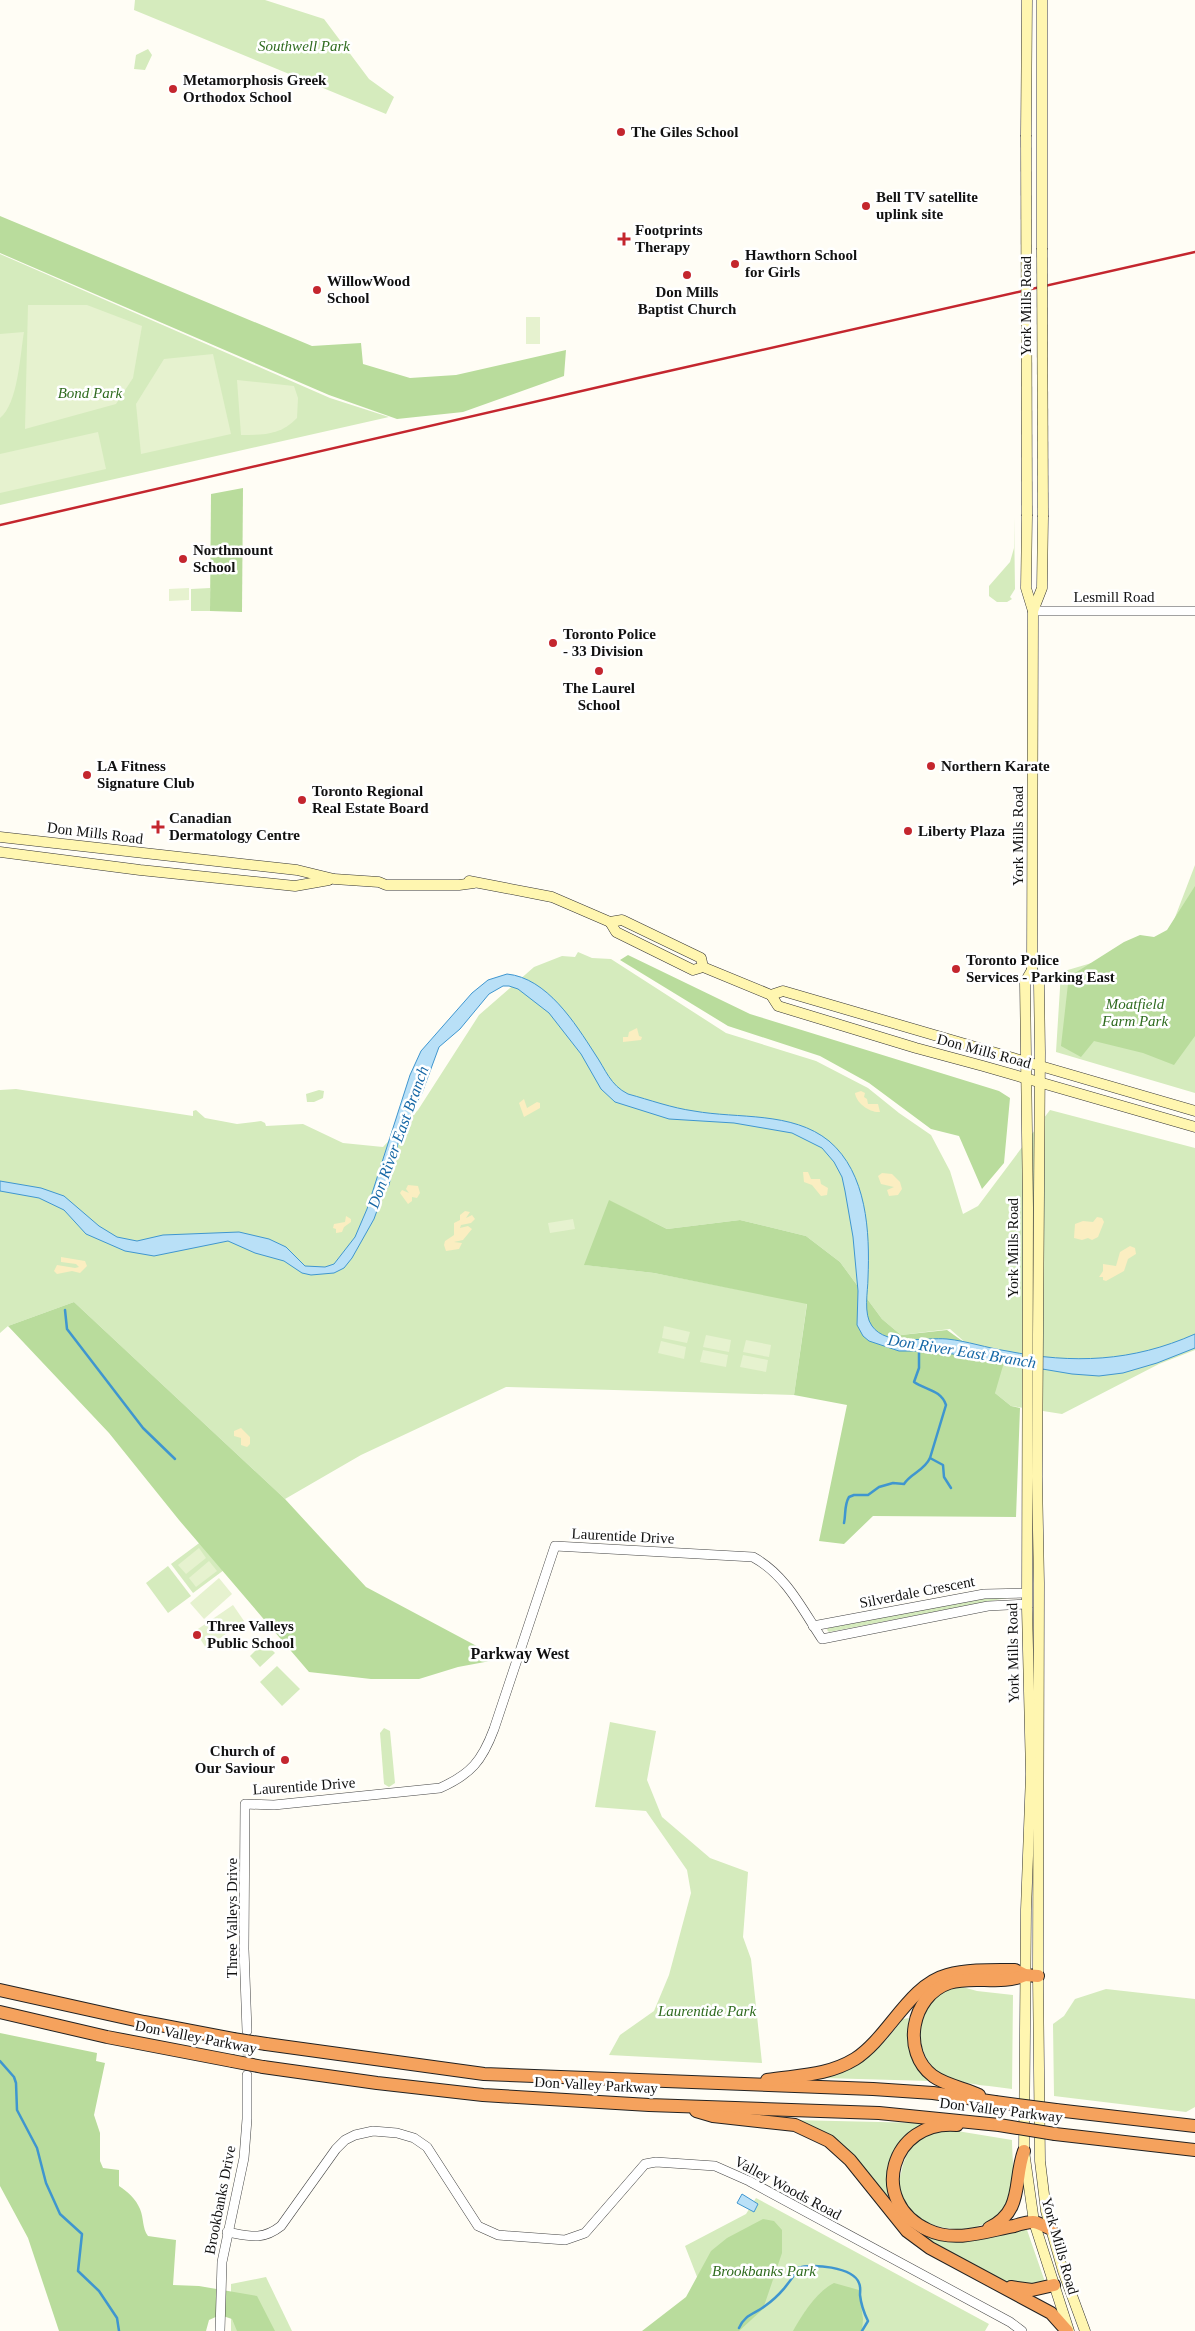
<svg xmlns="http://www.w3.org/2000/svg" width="1195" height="2331" viewBox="0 0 1195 2331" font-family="Georgia,serif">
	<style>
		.green { fill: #d5ebbd }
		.forest { fill: #b9dc9c }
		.sand { fill: #fbeec1 }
		.pitch { fill: #e6f2cf }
		.water { fill: #b9e0f7; stroke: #3f96cf }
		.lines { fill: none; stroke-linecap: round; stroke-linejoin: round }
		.stream { stroke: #3f96cf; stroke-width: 2.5 }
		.tertiary-tunnel { stroke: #dbdad3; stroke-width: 9; stroke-dasharray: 9 4.5; stroke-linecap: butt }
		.tertiary-casing { stroke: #444; stroke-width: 10 }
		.secondary-casing { stroke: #333; stroke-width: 11 }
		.motorway-casing { stroke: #222; stroke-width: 14 }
		.tertiary { stroke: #fff; stroke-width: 9 }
		.secondary { stroke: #fff6b0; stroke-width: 10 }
		.motorway { stroke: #f5a25d; stroke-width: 12 }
		.rail { stroke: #c4262e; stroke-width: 2.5 }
		.secondary-bridge-casing { stroke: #333; stroke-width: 11; stroke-linecap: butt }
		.motorway-bridge-casing { stroke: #222; stroke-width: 14; stroke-linecap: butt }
		.secondary-bridge { stroke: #fff6b0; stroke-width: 10 }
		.motorway-bridge { stroke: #f5a25d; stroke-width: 12 }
		.poi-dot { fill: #c4262e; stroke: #fff; stroke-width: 2 }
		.labels { text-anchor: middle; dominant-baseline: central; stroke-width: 5; stroke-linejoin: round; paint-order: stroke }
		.park-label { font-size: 15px; font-style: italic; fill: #2f6b1f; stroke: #fff }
		.poi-label { font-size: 15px; font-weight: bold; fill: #111; stroke: #fff; text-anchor: start }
		.street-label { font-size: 15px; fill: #111; stroke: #fff }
		.water-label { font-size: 16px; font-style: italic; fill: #1768a6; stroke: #fff }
		.neighbourhood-label { font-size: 16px; font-weight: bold; fill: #111; stroke: #fff }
	</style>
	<rect width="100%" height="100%" fill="#fffdf5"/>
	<g class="green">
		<path d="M135 0H265L324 19 369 79 394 97 386 114 134 10Z"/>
		<path d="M148 49 152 55 145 70 134 69 136 55Z"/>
		<path d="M0 254 330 398 389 417 0 505Z"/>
		<path d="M1014 517 1015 589 1010 597 1012 599 1007 602H997L989 596V586L1010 562 1014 548Z"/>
		<path d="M210 588V611H191V589Z"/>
		<path d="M1195 865V1093L1056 1052 1061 972 1166 941Z"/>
		<path d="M578 952 592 958 611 959 726 1033 816 1061 868 1088 899 1113 931 1135 950 1171 963 1214 978 1206 1050 1110 1195 1148V1350L1159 1364 1062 1414 1011 1406 995 1393 968 1345 950 1329 901 1335 882 1319 840 1262 806 1236 740 1220 667 1229 649 1220 585 1265 654 1273 807 1303 794 1395 506 1387 361 1455 285 1499 74 1302 8 1326 0 1333V1090L16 1089 193 1116V1111L196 1110 205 1118 237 1124 261 1121 265 1123 266 1126 303 1124 343 1143 383 1147 418 1110 479 1015 534 967 562 956 575 957Z"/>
		<path d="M319 1090 324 1091 323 1098 314 1102H307L306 1094Z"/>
		<path d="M202 1541 224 1570 193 1593 171 1564Z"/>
		<path d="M168 1566 191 1596 168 1613 146 1583Z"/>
		<path d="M1002 1594 1012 1597 829 1632 827 1630 828 1628Z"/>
		<path d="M264 1642 275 1653 260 1667 250 1656Z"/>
		<path d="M277 1666 300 1689 282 1706 260 1682Z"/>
		<path d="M610 1722 656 1731 647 1780 662 1817 710 1858 748 1872 743 1937 751 1959 762 2063 609 2055 620 2035 654 2011 669 1975 691 1893 687 1870 646 1811 595 1807Z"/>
		<path d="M384 1728 390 1731 395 1783 389 1787 384 1784 380 1733Z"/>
		<path d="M959 1986 977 1991 1013 1995 1012 2089C992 2086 970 2085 951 2079 915 2067 909 2011 941 1992 947 1989 954 1988 959 1986Z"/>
		<path d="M1106 1989 1195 1999V2107L1186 2112 1054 2096 1053 2024 1064 2016 1075 1999Z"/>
		<path d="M909 2018C906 2049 909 2058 930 2081L823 2078 858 2064 887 2039 903 2019Z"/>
		<path d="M792 2120 923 2123C884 2152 882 2165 896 2210L851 2154 830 2135Z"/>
		<path d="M951 2130 1012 2140C1012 2160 1017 2186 1007 2204 984 2245 905 2233 899 2187 898 2182 901 2174 902 2169 904 2159 912 2143 921 2138 929 2133 942 2132 951 2130Z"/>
		<path d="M756 2198 989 2324 985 2331H648L701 2287 685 2246 746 2214Z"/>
		<path d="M904 2222 936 2236 1026 2227 1045 2282 1023 2285 1005 2282 936 2246Z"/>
		<path d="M266 2277 292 2331H231V2284Z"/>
	</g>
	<g class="forest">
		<path d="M0 216 312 346 361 343 363 364 410 378 456 375 566 350 564 376 463 412 397 419 329 395 0 253Z"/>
		<path d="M243 488 242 612 210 611 211 494Z"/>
		<path d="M1195 886V1036L1174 1065 1143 1053 1094 1041 1081 1057 1061 1046 1068 984 1075 973 1124 942 1140 935 1154 937 1167 930Z"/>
		<path d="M628 955 750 1014 999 1091 1010 1098 1004 1163 982 1189 959 1136 931 1129 869 1083 820 1056 728 1026 620 960Z"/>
		<path d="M609 1200 667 1229 740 1220 806 1236 840 1262 882 1319 901 1335 947 1330 968 1345 1007 1352 995 1393 1011 1406 1020 1408 1016 1517 873 1516 844 1544 819 1541 847 1405 794 1395 807 1304 654 1273 584 1265Z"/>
		<path d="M74 1302 285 1499 366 1587 501 1659 458 1667 419 1679H371L309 1672 179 1520 109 1433 8 1326Z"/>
		<path d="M0 2033 97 2053 96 2061 105 2063 94 2115 100 2133V2161L103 2168 119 2170V2186C128 2192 136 2199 140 2209 144 2218 142 2228 148 2236L176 2240 173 2285 199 2286 257 2296 275 2331H237L232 2319 220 2315 209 2320 206 2331H59L28 2238 0 2186Z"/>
		<path d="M763 2219 774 2221 782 2230V2253L763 2309 739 2331H642L686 2297 711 2251 727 2238Z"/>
		<path d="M834 2283 859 2290 863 2319 862 2331H793C802 2315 817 2291 834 2283Z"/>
	</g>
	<g class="sand">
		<path d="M637 1028 639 1036 642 1037 641 1040 623 1042V1037H628L629 1032Z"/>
		<path d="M861 1091 865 1093 864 1097 867 1099 868 1104H878L880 1112C870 1113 856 1103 855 1093Z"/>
		<path d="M524 1099 527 1108 537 1102 540 1103V1108L524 1117 519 1103Z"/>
		<path d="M803 1172H808L811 1179H820L821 1184 828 1188 827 1195 821 1196 812 1185 804 1182Z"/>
		<path d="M882 1173 892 1174 900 1182 902 1189 898 1195 889 1196 887 1190 894 1187 881 1184 878 1176Z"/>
		<path d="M408 1185 418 1186 420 1193 417 1198 412 1197V1201L408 1204 400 1193 402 1190 409 1193 406 1189Z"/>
		<path d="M465 1211 470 1212 466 1218 472 1215 475 1219 471 1223 461 1225 460 1228 468 1226 472 1229 463 1240 454 1242 462 1243 459 1249 446 1251 444 1245 445 1241 454 1235V1223L460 1220V1215Z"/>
		<path d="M346 1216 351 1219V1222L344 1227 342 1232 336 1233V1229L333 1228 334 1224 345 1222Z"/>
		<path d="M1097 1217 1102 1218 1104 1222 1098 1237 1092 1240 1088 1238 1082 1240 1074 1238 1075 1224 1083 1221 1093 1222Z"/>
		<path d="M1130 1246 1135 1248 1136 1254 1128 1259 1124 1271 1106 1281 1103 1280V1277H1099L1103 1271V1264L1116 1266 1120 1252Z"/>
		<path d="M61 1257 85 1261 87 1266 80 1273 72 1271 57 1274 54 1271 57 1265 75 1268 79 1267 76 1264 61 1262Z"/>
		<path d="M241 1428 250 1437V1444L247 1447 241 1445V1438L234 1436V1431Z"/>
	</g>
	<g class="pitch">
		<path d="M28 305H87L142 326 133 378 116 404 25 429Z"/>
		<rect x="526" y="317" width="14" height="27"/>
		<path d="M24 332C20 355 18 404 0 418V334Z"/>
		<path d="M213 354 231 434 141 454 136 404 164 359Z"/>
		<path d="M237 380 294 386 298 398 297 418C281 435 263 435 241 435Z"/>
		<path d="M98 432 106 469 0 493V454Z"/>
		<path d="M189 588V600L169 601V589Z"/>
		<path d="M573 1219 575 1229 550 1233 548 1223Z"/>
		<path d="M664 1326 690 1332 687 1343 662 1338Z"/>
		<path d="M706 1335 731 1340 729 1352 703 1347Z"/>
		<path d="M746 1340 771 1345 769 1357 743 1352Z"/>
		<path d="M661 1341 686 1347 684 1359 658 1353Z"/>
		<path d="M703 1350 728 1355 726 1367 700 1362Z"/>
		<path d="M743 1355 768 1360 766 1372 740 1367Z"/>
		<path d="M199 1548 206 1558 186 1574 178 1565Z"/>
		<path d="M209 1561 217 1571 196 1587 189 1578Z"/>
		<path d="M219 1578 232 1594 204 1619 190 1603Z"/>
		<path d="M233 1605 244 1621 206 1648 195 1631Z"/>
	</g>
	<g class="water">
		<path d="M507 974C547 978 575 1023 595 1054 606 1070 610 1085 628 1094 650 1100 672 1108 694 1111 738 1119 792 1111 829 1141 867 1173 870 1232 868 1278 868 1291 863 1314 872 1326 887 1347 926 1337 947 1339 967 1341 987 1348 1007 1351 1073 1364 1132 1362 1195 1334V1348L1157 1363 1123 1373 1099 1376 1072 1374 935 1351H899L869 1341 863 1336 857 1325 858 1291 853 1237 845 1191 842 1177 834 1162 822 1148 792 1133 734 1123 669 1119 615 1102 601 1089 581 1054 549 1013 518 989 509 986H503L489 994 460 1029 439 1047 422 1093 400 1134 389 1185 383 1194 374 1219 352 1258 344 1268 334 1273 311 1275 302 1273 284 1261 255 1253 228 1241 154 1256 125 1251 86 1234 64 1210 39 1198 0 1191V1181L41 1188 64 1196 99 1226 117 1237 137 1241 163 1235 239 1232 269 1239 286 1247 305 1266 325 1267 334 1264 355 1237 367 1209 410 1075 421 1051 472 993 488 980Z"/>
		<path d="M742 2194 758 2204 754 2212 737 2203Z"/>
	</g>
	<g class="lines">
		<g class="stream">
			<path d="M65 1310 67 1329 143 1428 175 1459"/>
			<path d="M930 1458 943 1465 944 1477 951 1488"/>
			<path d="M844 1523C846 1514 844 1505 849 1497L854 1495H868L879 1487 893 1483 904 1484C911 1473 924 1471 930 1458L946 1405C941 1390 926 1390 914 1382L919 1368V1349"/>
			<path d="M0 2061 14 2077 16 2083 17 2110 37 2148 46 2183 60 2214 82 2234 78 2271 99 2291 117 2318 119 2331"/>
			<path d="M739 2328C745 2314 755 2314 765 2306 778 2297 791 2282 798 2268 812 2263 853 2267 859 2283 861 2287 860 2291 860 2295 861 2304 864 2313 868 2321L862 2331"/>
		</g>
		<path class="tertiary-tunnel" d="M247 2036V2068"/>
		<g class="tertiary-casing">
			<g id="tertiary">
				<path d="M1033 611H1195"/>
				<path d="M813 1626 984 1594 1027 1593"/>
				<path d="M247 2031 244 1949 245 1804 274 1805 440 1788C471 1774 482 1761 494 1729L555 1546 753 1557C786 1575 802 1609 822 1639L988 1606 1027 1604"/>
				<path d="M227 2232C249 2236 262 2241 281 2226L336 2149 345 2140 355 2135 373 2131 397 2133 414 2138 427 2147 478 2226 498 2235 565 2240 585 2233 645 2164 656 2162 715 2166 749 2181 1010 2322 1022 2331"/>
				<path d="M220 2331 222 2262 244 2158 247 2119V2075"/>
			</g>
		</g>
		<g class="secondary-casing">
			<g id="secondary">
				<path d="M1026 135 1027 0"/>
				<path d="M1042 248V0"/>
				<path d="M1027 516 1026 588 1033 611 1032 970 1039 984 1040 1052 1037 1477 1039 1583 1038 1976 1040 2161 1046 2211 1051 2229 1063 2271 1085 2331"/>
				<path d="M1033 611 1042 588 1043 517"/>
				<path d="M0 837 297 870 334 879 379 882 386 885H459L474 883"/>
				<path d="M0 852 140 870 295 886 329 880"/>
				<path d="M469 881 552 897 610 922 622 920 701 958 703 967"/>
				<path d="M610 922 616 932 693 970 703 967 771 995 783 991 1195 1111"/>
				<path d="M1032 970 1025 982 1028 1207 1027 1608 1031 1774 1026 1910 1024 2151 1034 2222 1069 2331"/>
				<path d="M771 995 778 1006 916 1048 983 1066 1195 1127"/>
			</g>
		</g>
		<g class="motorway-casing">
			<g id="motorway">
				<path d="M0 1990 144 2022 233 2039"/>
				<path d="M0 2012 107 2037 232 2061"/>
				<path d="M266 2044 484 2074 873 2089 933 2093 995 2102"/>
				<path d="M263 2067 377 2083 483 2095 649 2105 879 2113 999 2125"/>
				<path d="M767 2080C798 2075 827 2076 855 2059 888 2038 909 1985 947 1975 968 1969 993 1970 1015 1970L1025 1975 1038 1976"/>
				<path d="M979 2095C965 2088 947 2086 933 2076 901 2052 911 1996 949 1983 974 1975 1001 1986 1025 1975"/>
				<path d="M1056 2110 1195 2126"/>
				<path d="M696 2111 713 2116 795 2125 829 2141 850 2160 907 2231 930 2248 1051 2313 1067 2331"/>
				<path d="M957 2125C891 2119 867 2202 928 2230 955 2243 987 2231 1014 2226 1020 2224 1027 2222 1033 2222 1038 2222 1046 2227 1051 2229"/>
				<path d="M1055 2134 1195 2150"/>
				<path d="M989 2228C1024 2211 1013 2181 1024 2151"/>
				<path d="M1011 2287 1032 2290 1054 2285"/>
			</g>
		</g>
		<use href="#tertiary" class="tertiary"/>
		<use href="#secondary" class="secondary"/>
		<use href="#motorway" class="motorway"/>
		<path class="rail" d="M0 525 638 378 1195 252"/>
		<g class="secondary-bridge-casing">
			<g id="secondary-bridge">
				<path d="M1026 135 1027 516"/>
				<path d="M1042 248 1043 517"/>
			</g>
		</g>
		<g class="motorway-bridge-casing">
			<g id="motorway-bridge">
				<path d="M233 2039 266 2044"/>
				<path d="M232 2061 263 2067"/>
				<path d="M995 2102 1056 2110"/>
				<path d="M999 2125 1055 2134"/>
			</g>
		</g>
		<use href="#secondary-bridge" class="secondary-bridge"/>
		<use href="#motorway-bridge" class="motorway-bridge"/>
	</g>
	<g class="poi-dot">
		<circle cx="173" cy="89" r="5"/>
		<circle cx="621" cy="132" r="5"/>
		<circle cx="866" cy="206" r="5"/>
		<path d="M621.5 231.5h5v5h5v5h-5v5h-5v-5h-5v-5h5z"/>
		<circle cx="735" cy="264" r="5"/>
		<circle cx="687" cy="275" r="5"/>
		<circle cx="317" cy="290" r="5"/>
		<circle cx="183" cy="559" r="5"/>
		<circle cx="553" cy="643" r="5"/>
		<circle cx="599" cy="671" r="5"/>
		<circle cx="931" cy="766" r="5"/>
		<circle cx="87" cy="775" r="5"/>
		<circle cx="302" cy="800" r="5"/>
		<path d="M155.5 819.5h5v5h5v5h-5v5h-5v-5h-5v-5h5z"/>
		<circle cx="908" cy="831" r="5"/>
		<circle cx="956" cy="969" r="5"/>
		<circle cx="197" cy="1635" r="5"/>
		<circle cx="285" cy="1760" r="5"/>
	</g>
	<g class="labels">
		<g class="park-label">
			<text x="304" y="46">Southwell Park</text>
			<text x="90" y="393">Bond Park</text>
			<text x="1135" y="1004">Moatfield<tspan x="1135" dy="17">Farm Park</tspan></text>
			<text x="707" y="2011">Laurentide Park</text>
			<text x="764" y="2271">Brookbanks Park</text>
		</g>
		<g class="poi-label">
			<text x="183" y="80">Metamorphosis Greek<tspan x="183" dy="17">Orthodox School</tspan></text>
			<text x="631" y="132">The Giles School</text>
			<text x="876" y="197">Bell TV satellite<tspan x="876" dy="17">uplink site</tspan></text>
			<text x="635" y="230">Footprints<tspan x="635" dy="17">Therapy</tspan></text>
			<text x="745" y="255">Hawthorn School<tspan x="745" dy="17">for Girls</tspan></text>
			<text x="327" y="281">WillowWood<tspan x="327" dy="17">School</tspan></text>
			<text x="687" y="292" text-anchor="middle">Don Mills<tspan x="687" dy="17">Baptist Church</tspan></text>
			<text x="193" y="550">Northmount<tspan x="193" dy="17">School</tspan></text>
			<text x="563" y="634">Toronto Police<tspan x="563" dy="17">- 33 Division</tspan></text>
			<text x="599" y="688" text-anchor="middle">The Laurel<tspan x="599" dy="17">School</tspan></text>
			<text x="97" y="766">LA Fitness<tspan x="97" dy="17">Signature Club</tspan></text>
			<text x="941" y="766">Northern Karate</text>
			<text x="312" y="791">Toronto Regional<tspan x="312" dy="17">Real Estate Board</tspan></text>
			<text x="169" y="818">Canadian<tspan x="169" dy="17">Dermatology Centre</tspan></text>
			<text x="918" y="831">Liberty Plaza</text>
			<text x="966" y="960">Toronto Police<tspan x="966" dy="17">Services - Parking East</tspan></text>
			<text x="207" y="1626">Three Valleys<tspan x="207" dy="17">Public School</tspan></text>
			<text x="275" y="1751" text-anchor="end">Church of<tspan x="275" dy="17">Our Saviour</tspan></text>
		</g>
		<g class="street-label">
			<text transform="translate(1026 306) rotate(-90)">York Mills Road</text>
			<text x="1114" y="597">Lesmill Road</text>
			<text transform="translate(95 833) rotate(7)">Don Mills Road</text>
			<text transform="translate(1018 836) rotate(-90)">York Mills Road</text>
			<text transform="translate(984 1051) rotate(15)">Don Mills Road</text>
			<text transform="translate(1013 1248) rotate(-90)">York Mills Road</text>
			<text transform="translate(623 1536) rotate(3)">Laurentide Drive</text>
			<text transform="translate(917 1592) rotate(-11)">Silverdale Crescent</text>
			<text transform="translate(1013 1653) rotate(-91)">York Mills Road</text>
			<text transform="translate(304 1786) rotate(-4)">Laurentide Drive</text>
			<text transform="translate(232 1918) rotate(-90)">Three Valleys Drive</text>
			<text transform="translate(196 2037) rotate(11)">Don Valley Parkway</text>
			<text transform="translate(596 2085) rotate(3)">Don Valley Parkway</text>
			<text transform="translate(1001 2110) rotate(7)">Don Valley Parkway</text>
			<text transform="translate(788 2188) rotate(28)">Valley Woods Road</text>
			<text transform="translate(220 2200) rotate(-79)">Brookbanks Drive</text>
			<text transform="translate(1060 2246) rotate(74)">York Mills Road</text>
		</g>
		<g class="water-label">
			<text transform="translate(398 1137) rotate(-70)">Don River East Branch</text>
			<text transform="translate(962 1351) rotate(9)">Don River East Branch</text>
		</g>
		<g class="neighbourhood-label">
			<text x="520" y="1653">Parkway West</text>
		</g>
	</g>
</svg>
